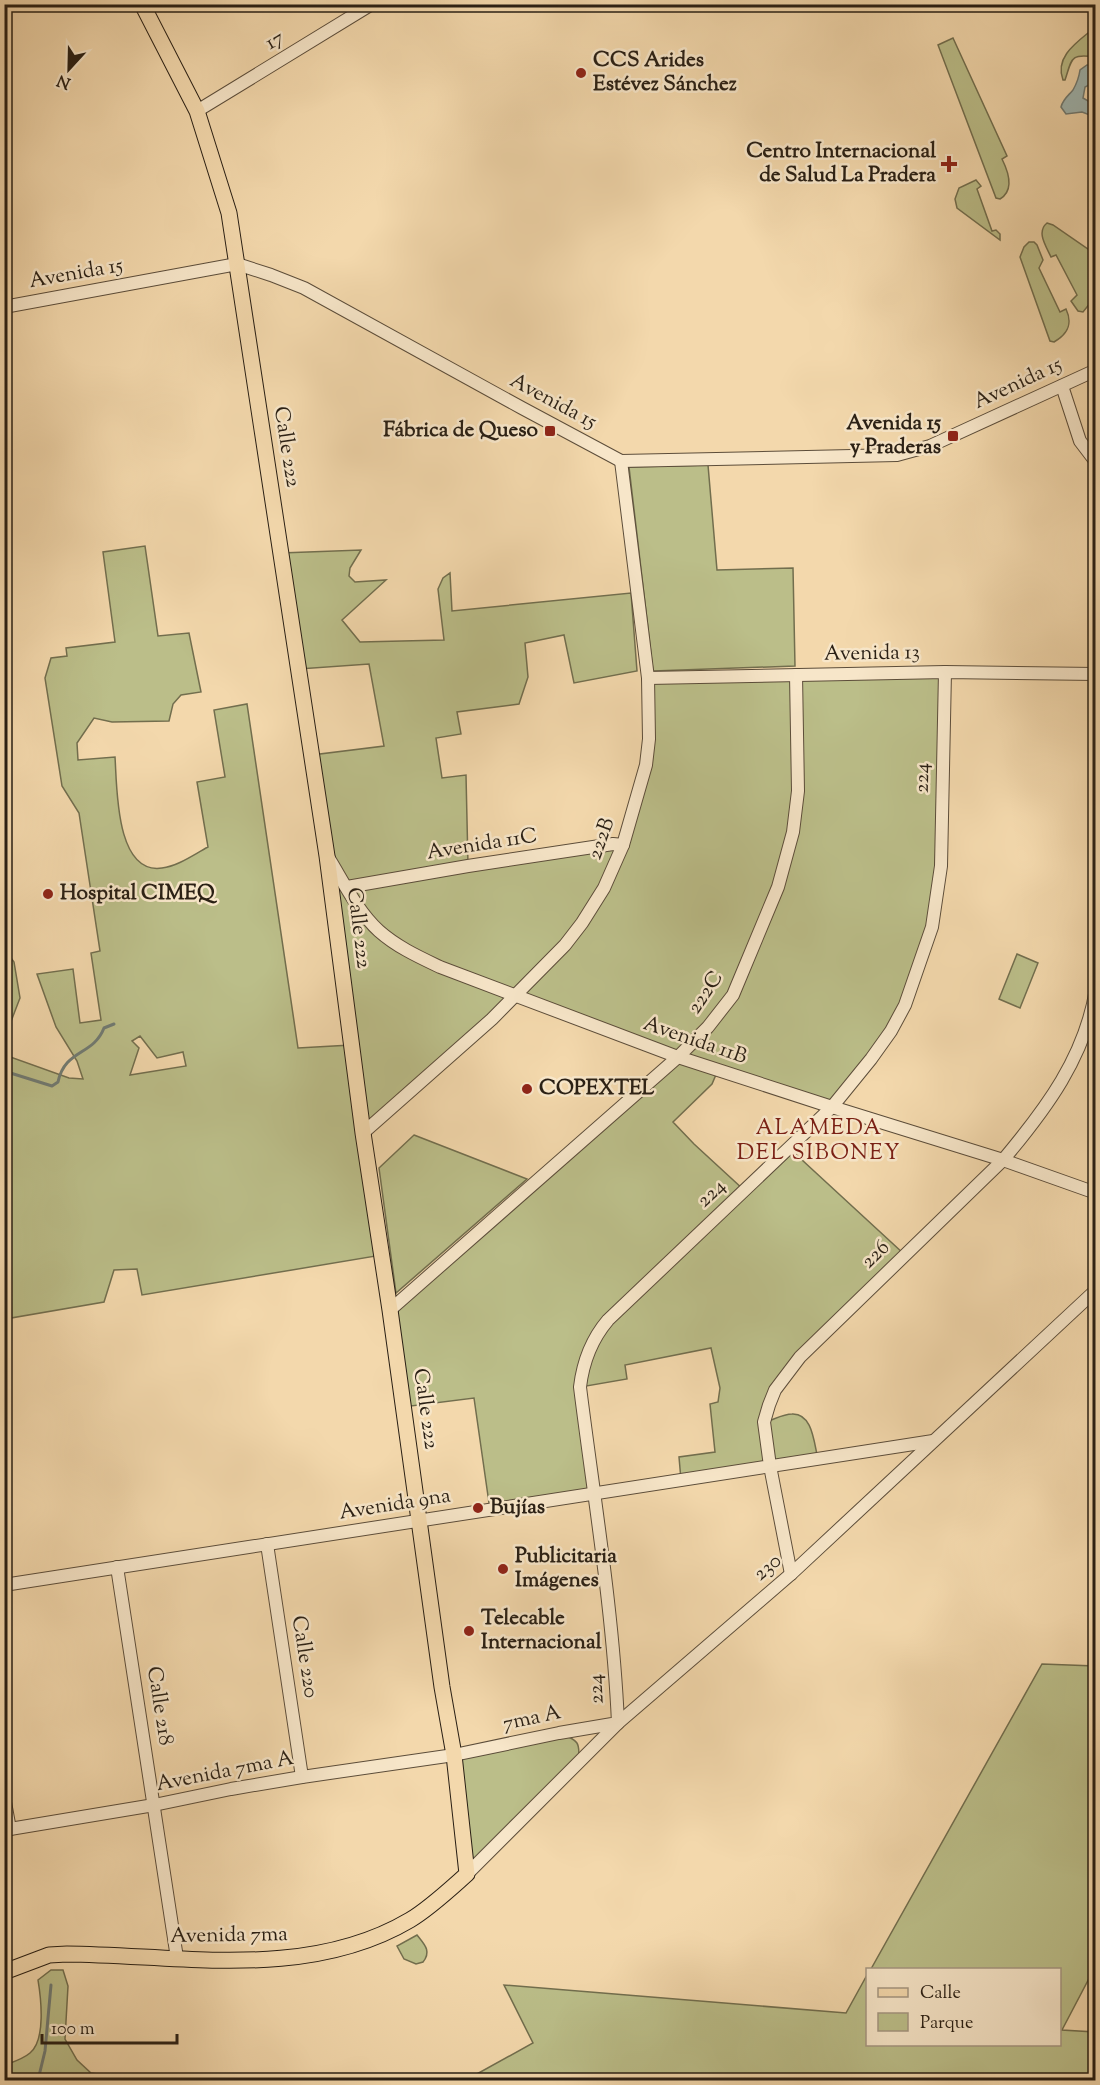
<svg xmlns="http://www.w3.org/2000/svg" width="1100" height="2085" viewBox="0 0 1100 2085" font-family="'Sorts Mill Goudy',serif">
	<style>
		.green { fill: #bbbe89; stroke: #726e4e; stroke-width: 1.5; fill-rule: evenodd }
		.water { fill: #a0b8b4; stroke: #707b74; stroke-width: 1.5 }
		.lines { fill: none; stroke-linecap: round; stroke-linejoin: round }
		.stream { stroke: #707b74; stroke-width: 3 }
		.minor-casing { stroke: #5c4d3a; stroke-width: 14 }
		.major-casing { stroke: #291f14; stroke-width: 17 }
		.minor { stroke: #f7e6c9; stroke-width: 12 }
		.major { stroke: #f3d8ac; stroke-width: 15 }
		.poi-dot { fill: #8f2418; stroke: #f7e6c9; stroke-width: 2 }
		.labels { text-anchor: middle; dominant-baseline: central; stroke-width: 5; stroke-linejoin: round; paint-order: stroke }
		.street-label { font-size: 21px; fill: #291f14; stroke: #f7e6c9 }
		.poi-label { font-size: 21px; font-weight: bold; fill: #291f14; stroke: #f7e6c9; text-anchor: start }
		.neighbourhood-label { font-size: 22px; letter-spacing: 1.5px; fill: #7a1f14; stroke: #f7e6c9 }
	</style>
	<rect width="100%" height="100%" fill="#f3d8ac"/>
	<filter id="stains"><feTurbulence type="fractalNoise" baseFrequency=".00333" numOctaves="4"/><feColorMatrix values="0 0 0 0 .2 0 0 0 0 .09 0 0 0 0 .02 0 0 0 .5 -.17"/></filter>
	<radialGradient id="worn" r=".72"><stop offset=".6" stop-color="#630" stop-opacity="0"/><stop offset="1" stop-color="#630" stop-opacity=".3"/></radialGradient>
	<g class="green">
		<path d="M1088 33H1095V57C1070 53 1072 59 1065 80H1063C1055 59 1073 45 1088 33Z"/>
		<path d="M953 38 1007 156 1002 159C1008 171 1015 190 1000 199L996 198 938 45Z"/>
		<path d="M976 180 981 186 977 189 992 231 996 230 1000 234V240L957 208 955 199 959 188Z"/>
		<path d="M1047 223 1053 225 1095 254V297L1083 312 1078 311 1071 301 1077 295 1056 255 1051 257C1046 246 1036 232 1047 223Z"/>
		<path d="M1029 242H1034L1037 245 1043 260 1039 268 1060 312 1066 309C1073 324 1068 334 1054 342L1050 341 1020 257 1024 247Z"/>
		<path d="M708 465 717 570 793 568 795 666 653 671 629 467Z"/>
		<path d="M145 546 158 636 189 633 201 692 181 695 173 704 169 721 112 722 94 718 77 743 78 760 115 757C117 785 115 875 162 868 178 866 193 855 208 847L197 782 225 777 214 710 247 704 298 1048 351 1045 312 755 384 746 369 664 299 669 281 553 361 550 350 568 349 576 355 582 386 580 342 620 360 642 444 640 438 589 443 578 450 573 452 611 631 593 637 671 574 683 564 635 525 643 528 677 519 704 457 712 461 734 436 738 442 778 466 775 468 865 623 845 640 788 648 678 945 672 932 927 905 1005 832 1107 718 1070 712 1084 673 1122 694 1144 744 1190 789 1148 904 1254 775 1390 765 1422C773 1420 783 1414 792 1414 813 1413 814 1444 818 1459L681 1480 679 1457 715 1452 710 1404 718 1402 720 1388 711 1348 625 1365 627 1379 580 1387 595 1493 490 1510 474 1398 403 1407 390 1310 677 1057 513 996 363 1133 382 1255 142 1295 137 1269 114 1270 104 1302 5 1319V1055L69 1078 83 1079 77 1061 56 1027 37 974 73 969 80 1023 101 1020 91 953 100 951 79 813 62 786 45 678 51 658 67 656 66 648 115 642 103 552ZM140 1036 157 1058 183 1052 186 1066 130 1075 139 1048 132 1041Z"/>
		<path d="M1017 954 1038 963 1020 1008 999 999Z"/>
		<path d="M5 957 11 958 14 962 20 998 10 1024H5Z"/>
		<path d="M414 1135 527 1179 396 1293 379 1168Z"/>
		<path d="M1042 1664 1095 1666V1967L1062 2030 1095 2032V2080H466L533 2043 504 1985 846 2013 867 1975 868 2044H1060V1970L871 1969Z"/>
		<path d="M559 1733C578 1740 581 1742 578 1763L467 1874 454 1755Z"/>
		<path d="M417 1935C424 1944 432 1951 423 1962L416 1964 404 1959 397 1946Z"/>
		<path d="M51 1970H63L68 1986 65 2039 77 2060 91 2073 137 2080H5V2065C13 2062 23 2059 30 2053 46 2040 41 1998 38 1980Z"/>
	</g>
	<path class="water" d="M1087 65H1092L1095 68V82L1085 87 1083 98 1088 101 1094 99 1095 97V117L1082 112 1066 114 1061 107C1063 99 1068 96 1073 90 1077 83 1079 77 1080 70Z"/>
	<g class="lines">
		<g class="stream">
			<path d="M4 1071 52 1086 58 1082C65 1049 93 1056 104 1028L114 1024"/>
			<path d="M38 2080 45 2051 51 1985"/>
		</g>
		<g class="minor-casing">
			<g id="minor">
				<path d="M197 111 372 4"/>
				<path d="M4 307 237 264 271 275 304 288 522 408 621 461 897 455 930 446 1096 370"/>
				<path d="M1062 386 1080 441 1096 462"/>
				<path d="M1095 674 1096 730"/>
				<path d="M648 678 945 672 1096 674"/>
				<path d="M328 857C343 881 357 911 379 931 397 947 419 957 440 967L678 1057 832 1107 1003 1160 1096 1193"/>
				<path d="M347 887 468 866 613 844 623 845"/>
				<path d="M363 1133 492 1019 565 945 582 923 604 888 623 845 646 765 649 739 648 678 621 461"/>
				<path d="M390 1310 678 1057 708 1027 733 995 778 887 793 832 798 791 796 675"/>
				<path d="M267 1544 302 1777"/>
				<path d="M117 1567 177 1958"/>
				<path d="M791 1574 770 1466 764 1422 769 1405 775 1390 800 1357 1003 1160C1046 1109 1085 1057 1096 989"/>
				<path d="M4 1585 933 1441"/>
				<path d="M4 1797 10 1829"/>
				<path d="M4 1830 154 1805 231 1789 302 1777 454 1755 559 1733 618 1723C613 1610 594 1499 580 1387 583 1362 591 1340 608 1320L832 1107 871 1059 891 1031 905 1005 932 927 941 866 945 672"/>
				<path d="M467 1874 618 1723 791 1574 1096 1290"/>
			</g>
		</g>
		<g class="major-casing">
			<path id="major" d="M4 1972 49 1955 67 1954C180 1955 307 1981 410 1920 430 1908 449 1890 467 1874L454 1755 442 1687 390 1310 363 1133 327 856 229 213 197 111 142 4"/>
		</g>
		<use href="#minor" class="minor"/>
		<use href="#major" class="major"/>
	</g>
	<g class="poi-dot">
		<circle cx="581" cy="73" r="6"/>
		<path d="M946 155h6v6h6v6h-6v6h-6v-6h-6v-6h6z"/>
		<rect x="544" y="425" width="12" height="12" rx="3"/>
		<rect x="947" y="430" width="12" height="12" rx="3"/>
		<circle cx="48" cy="894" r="6"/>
		<circle cx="527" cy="1089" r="6"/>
		<circle cx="478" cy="1508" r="6"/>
		<circle cx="503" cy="1569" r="6"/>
		<circle cx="469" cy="1631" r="6"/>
	</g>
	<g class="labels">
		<g class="street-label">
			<text transform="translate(275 41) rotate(-31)">17</text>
			<text transform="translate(76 274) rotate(-10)">Avenida 15</text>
			<text transform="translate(1018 384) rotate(-25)">Avenida 15</text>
			<text transform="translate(553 402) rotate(28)">Avenida 15</text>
			<text transform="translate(286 447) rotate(81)">Calle 222</text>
			<text transform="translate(872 654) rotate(-1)">Avenida 13</text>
			<text transform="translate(923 778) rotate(-89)">224</text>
			<text transform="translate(602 839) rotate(-70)">222B</text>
			<text transform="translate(482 845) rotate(-9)">Avenida 11C</text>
			<text transform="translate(358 928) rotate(83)">Calle 222</text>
			<text transform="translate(706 993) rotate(-56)">222C</text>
			<text transform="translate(695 1041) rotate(19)">Avenida 11B</text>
			<text transform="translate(712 1194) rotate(-43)">224</text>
			<text transform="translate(876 1255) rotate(-44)">226</text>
			<text transform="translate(425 1409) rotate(82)">Calle 222</text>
			<text transform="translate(395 1505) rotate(-9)">Avenida 9na</text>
			<text transform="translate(768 1568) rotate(-41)">230</text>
			<text transform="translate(304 1657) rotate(81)">Calle 220</text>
			<text transform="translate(597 1689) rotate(-93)">224</text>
			<text transform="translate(159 1706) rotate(81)">Calle 218</text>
			<text transform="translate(532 1719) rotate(-12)">7ma A</text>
			<text transform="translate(225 1772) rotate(-11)">Avenida 7ma A</text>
			<text transform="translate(229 1936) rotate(-1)">Avenida 7ma</text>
		</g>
		<g class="poi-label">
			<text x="593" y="61">CCS Arides<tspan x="593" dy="24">Estévez Sánchez</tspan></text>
			<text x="936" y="152" text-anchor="end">Centro Internacional<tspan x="936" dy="24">de Salud La Pradera</tspan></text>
			<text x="941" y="424" text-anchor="end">Avenida 15<tspan x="941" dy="24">y Praderas</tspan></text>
			<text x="538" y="431" text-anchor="end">Fábrica de Queso</text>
			<text x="60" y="894">Hospital CIMEQ</text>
			<text x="539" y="1089">COPEXTEL</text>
			<text x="490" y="1508">Bujías</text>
			<text x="515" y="1557">Publicitaria<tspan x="515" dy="24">Imágenes</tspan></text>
			<text x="481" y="1619">Telecable<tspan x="481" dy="24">Internacional</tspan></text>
		</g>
		<g class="neighbourhood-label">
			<text x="819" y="1129">ALAMEDA<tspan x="819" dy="25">DEL SIBONEY</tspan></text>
		</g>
	</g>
	<rect width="1100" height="2085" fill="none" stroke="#f3d8ac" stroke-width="24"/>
	<rect x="6" y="6" width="1088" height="2073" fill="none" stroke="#291f14" stroke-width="3"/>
	<rect x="12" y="12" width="1076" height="2061" fill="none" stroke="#291f14" stroke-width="1.5"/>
	<rect x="866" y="1968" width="195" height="78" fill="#f7e6c9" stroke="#a59681" stroke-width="1.5"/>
	<rect x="878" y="1988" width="30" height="9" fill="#f3d8ac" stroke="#a59681" stroke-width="1.5"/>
	<text x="920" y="1998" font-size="18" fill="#291f14">Calle</text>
	<rect x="878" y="2013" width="30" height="18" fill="#bbbe89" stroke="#a59681" stroke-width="1.5"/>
	<text x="920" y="2028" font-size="18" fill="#291f14">Parque</text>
	<g transform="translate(69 69) rotate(202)" stroke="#f7e6c9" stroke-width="4.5" paint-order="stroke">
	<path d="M0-4.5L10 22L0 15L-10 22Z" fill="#291f14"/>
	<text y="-9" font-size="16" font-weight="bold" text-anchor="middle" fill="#291f14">N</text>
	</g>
	<path d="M42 2034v9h135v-9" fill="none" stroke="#291f14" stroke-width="3"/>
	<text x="51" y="2034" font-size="18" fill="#291f14" stroke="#f7e6c9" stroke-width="4.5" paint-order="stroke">100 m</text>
	<rect width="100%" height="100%" filter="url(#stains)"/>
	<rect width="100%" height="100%" fill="url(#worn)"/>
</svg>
